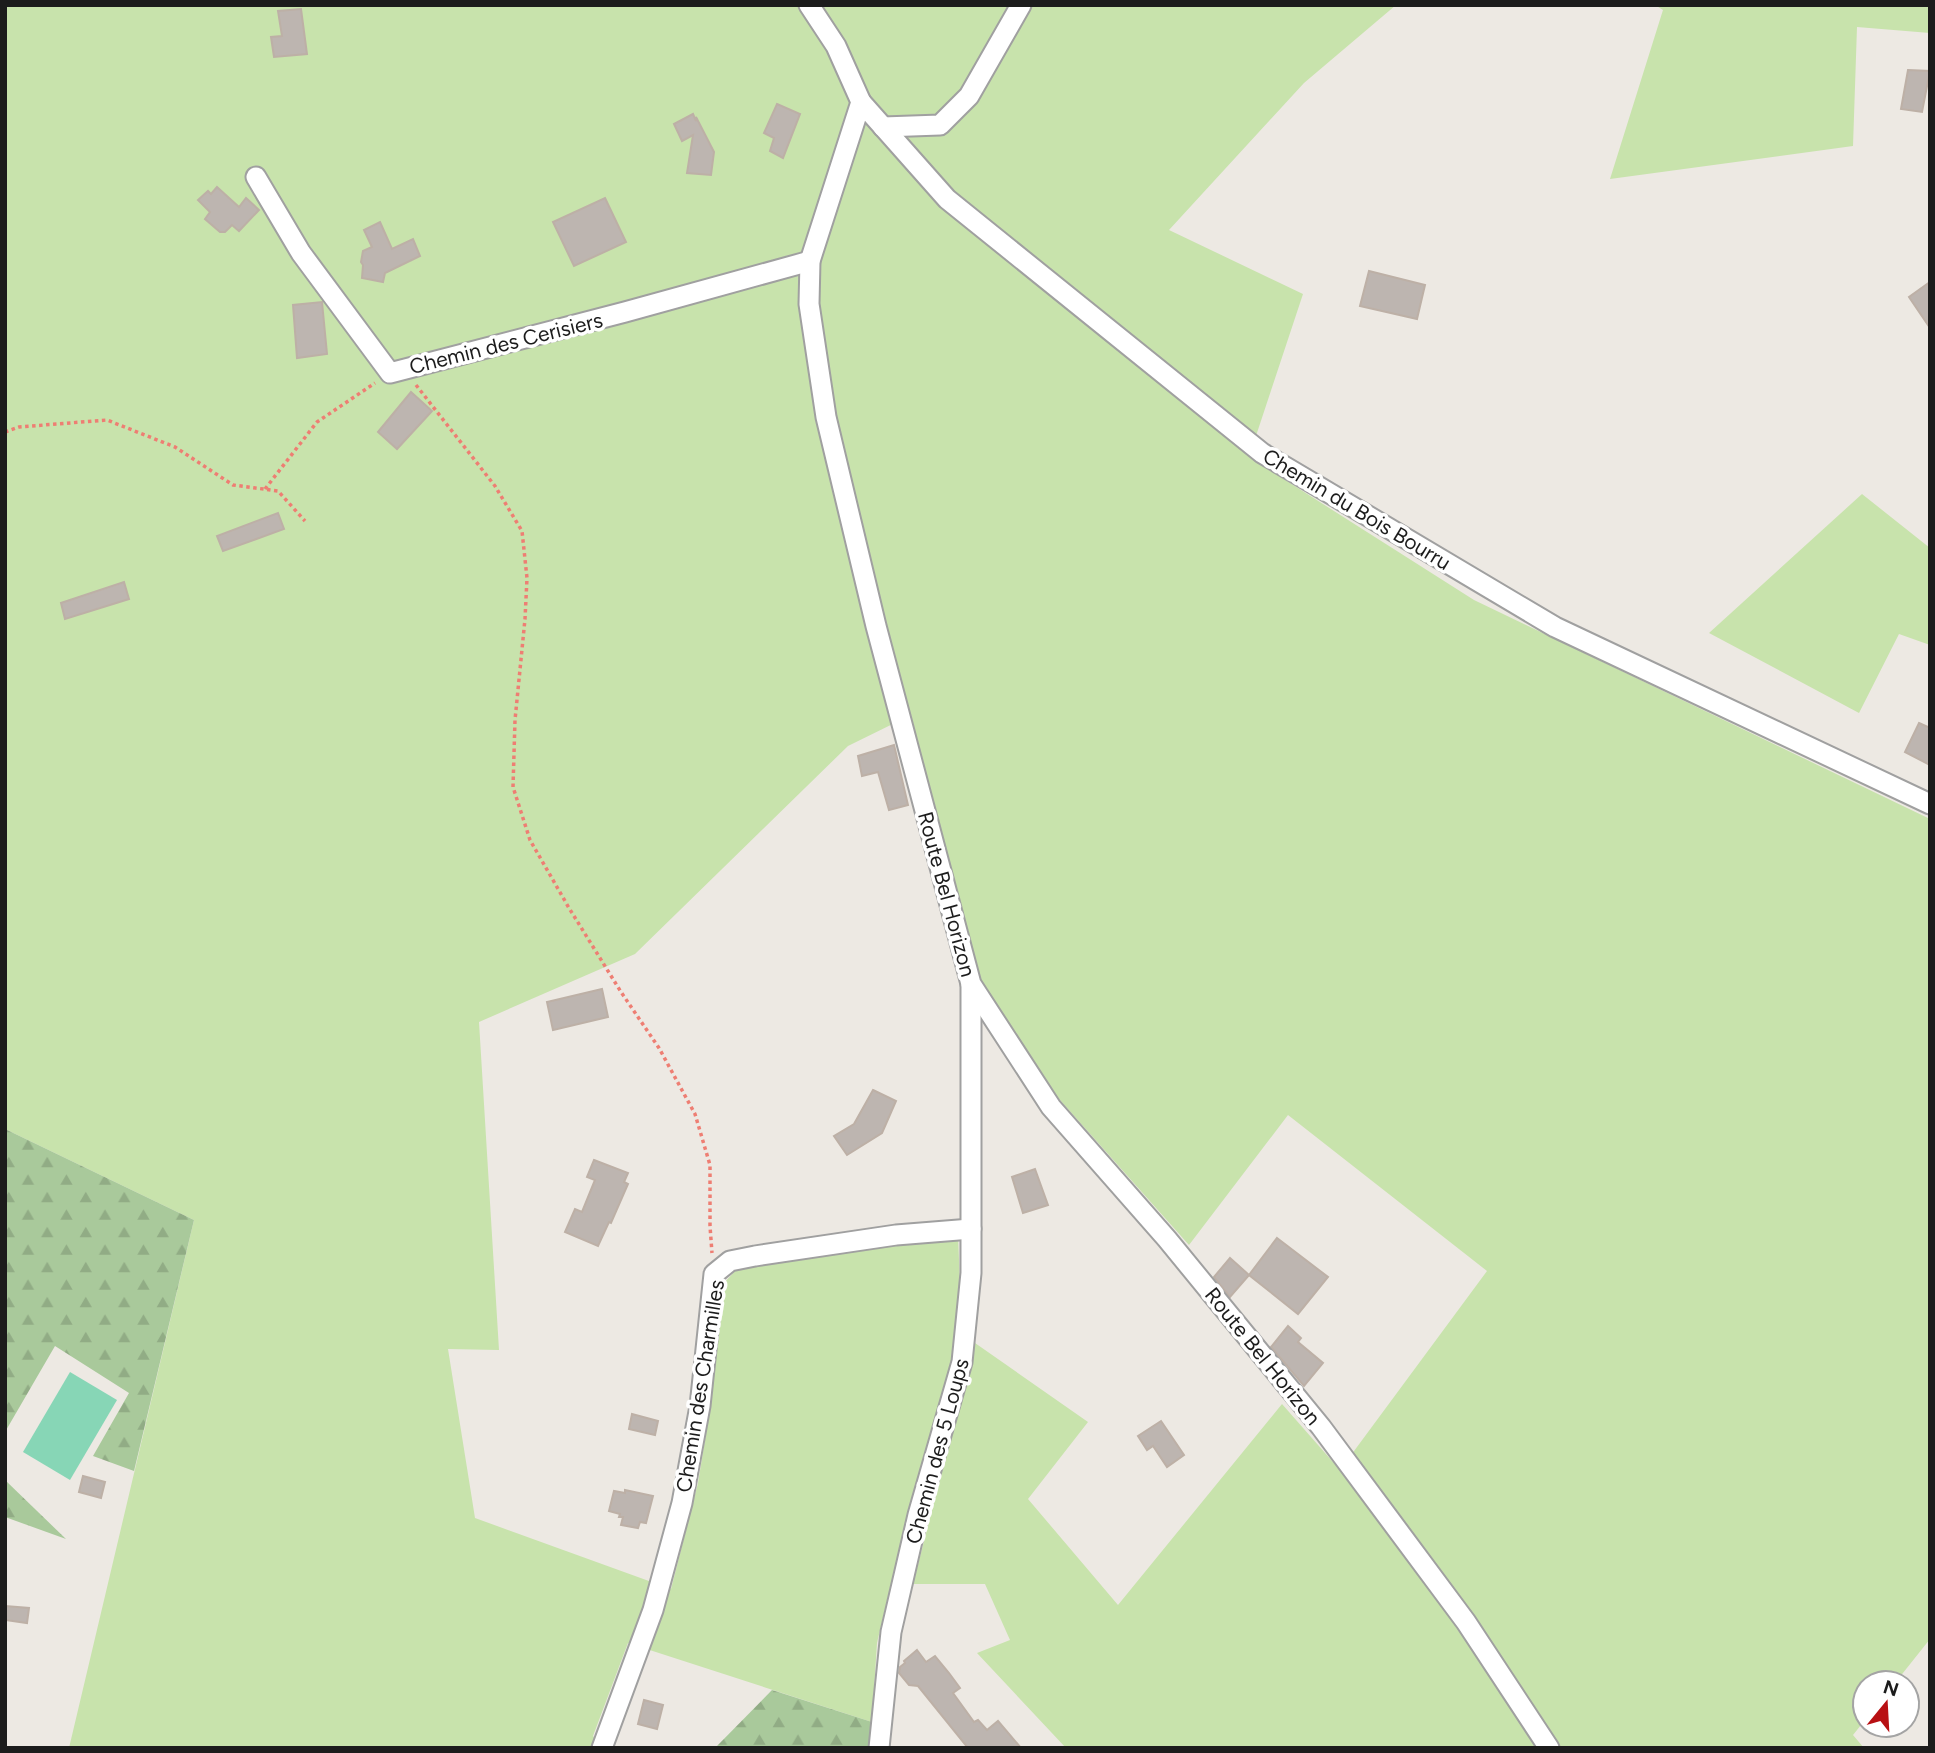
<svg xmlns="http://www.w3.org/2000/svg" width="1935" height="1753" viewBox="0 0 1935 1753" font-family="Figtree,sans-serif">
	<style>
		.grass { fill: #c8e3ac }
		.forest { fill: url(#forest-firs) }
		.pitch { fill: #87d6b6 }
		.building { fill: #bdb5b0; stroke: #bdb0a6; stroke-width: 2 }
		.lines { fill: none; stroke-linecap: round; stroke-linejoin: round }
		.minor-casing { stroke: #a0a0a0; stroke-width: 23 }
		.path { stroke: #ee7e73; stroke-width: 3.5; stroke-dasharray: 3.5 3.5; stroke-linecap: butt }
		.minor { stroke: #fff; stroke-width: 19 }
		.labels { text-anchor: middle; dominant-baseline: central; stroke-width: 7; stroke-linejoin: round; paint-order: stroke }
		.street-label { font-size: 21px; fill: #1c1c1c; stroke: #fff }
	</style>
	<defs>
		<pattern id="forest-firs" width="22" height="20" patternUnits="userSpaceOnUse" patternTransform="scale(1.75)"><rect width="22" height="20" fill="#a9c99b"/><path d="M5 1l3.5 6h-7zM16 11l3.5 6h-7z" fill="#91ac85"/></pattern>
	</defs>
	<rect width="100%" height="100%" fill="#ede9e3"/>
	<g class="grass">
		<path d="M5 5H1396L1304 83 1169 230 1303 294 1249 457 1474 600 1930 819V1639L1895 1683H1865V1720L1853 1735 1864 1748H1066L977 1653 1010 1640 985 1584H913L975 1343 1088 1422 1028 1499 1118 1605 1282 1404 1340 1470 1487 1271 1288 1115 1189 1245 1059 1099 979 977 911 715 848 746 635 954 479 1022 499 1350 448 1349 475 1518 671 1589 698 1483 712 1397 721 1286 739 1267 958 1236 960 1283 950 1369 906 1520 877 1643 872 1722 628 1643 593 1736 604 1748H69L194 1220 5 1129Z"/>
		<path d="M1655 5H1930V33L1857 27 1853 146 1610 179 1663 10Z"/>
		<path d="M1862 494 1930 548V645L1899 634 1859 713 1709 633Z"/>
	</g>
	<g class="forest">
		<path d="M5 1129 194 1220 134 1471 93 1456 129 1393 55 1346 5 1432Z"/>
		<path d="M5 1480 66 1539 5 1517Z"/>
		<path d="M772 1690 872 1722 869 1748H715Z"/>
	</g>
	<path class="pitch" d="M70 1372 117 1400 70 1480 23 1452Z"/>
	<g class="building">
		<path d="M301 9 307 54 274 57 271 37 282 36 278 11Z"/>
		<path d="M1908 70 1930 71 1922 112 1901 109Z"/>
		<path d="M777 104 800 114 783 158 770 151 774 138 764 133Z"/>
		<path d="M693 114 696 121V117L714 152 711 175 687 173 693 135 682 141 674 124Z"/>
		<path d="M217 187 239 207 246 198 259 210 239 231 232 225 225 232H220L205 219 210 212 198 200 208 191 211 194Z"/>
		<path d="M605 198 626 242 574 266 553 222Z"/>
		<path d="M380 222 392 249 413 239 420 256 385 273 383 282 362 278 363 265 361 262 363 251 372 247 364 230Z"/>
		<path d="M1369 271 1425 285 1417 319 1360 306Z"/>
		<path d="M1930 282V328L1909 297Z"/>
		<path d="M322 302 327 354 297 358 293 305Z"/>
		<path d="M411 392 432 411 397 449 378 432Z"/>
		<path d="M278 513 284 529 223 551 217 536Z"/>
		<path d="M124 582 129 599 65 619 61 603Z"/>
		<path d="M1919 723 1930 728V765L1905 752Z"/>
		<path d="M894 745 908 805 889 810 878 772 862 776 858 756Z"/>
		<path d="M602 989 608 1017 553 1030 547 1002Z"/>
		<path d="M873 1090 896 1101 882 1133 847 1155 834 1136 854 1124Z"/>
		<path d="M594 1160 628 1173 624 1182 628 1184 611 1223 609 1222 598 1246 565 1232 575 1209 582 1212 595 1180 587 1177Z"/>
		<path d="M1035 1169 1048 1205 1023 1213 1012 1177Z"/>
		<path d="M1277 1238 1328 1277 1298 1314 1249 1275Z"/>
		<path d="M1230 1258 1249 1275 1230 1297 1214 1277Z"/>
		<path d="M1288 1326 1301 1338 1298 1342 1323 1363 1304 1386 1271 1347Z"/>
		<path d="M632 1414 658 1421 655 1435 629 1429Z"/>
		<path d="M1161 1421 1184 1455 1167 1467 1153 1446 1147 1450 1138 1436Z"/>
		<path d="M83 1476 105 1482 101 1498 79 1492Z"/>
		<path d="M625 1490 653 1496 646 1523 640 1522 638 1528 621 1525 623 1517H619L620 1514 609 1511 614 1491 625 1493Z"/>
		<path d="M5 1606 29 1608 27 1623 5 1620Z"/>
		<path d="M917 1650 926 1662 935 1656 949 1673 960 1688 953 1693 974 1722 978 1720 987 1730 998 1721 1021 1748H968L918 1686 909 1685 899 1673 900 1667 905 1663 904 1661Z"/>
		<path d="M644 1700 663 1705 657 1729 638 1724Z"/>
	</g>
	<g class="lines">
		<g class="minor-casing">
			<g id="minor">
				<path d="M809 5 836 46 861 102 810 261 809 304 826 417 876 626 971 984 1051 1107 1167 1239 1321 1427 1466 1622 1549 1748"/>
				<path d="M861 102 947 199 1262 453 1555 627 1930 804"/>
				<path d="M883 127 940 125 969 96 1021 5"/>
				<path d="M256 177 301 253 390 373 625 312 810 261"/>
				<path d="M602 1748 653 1610 682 1503 700 1406 714 1274 730 1261 755 1256 896 1235 971 1229"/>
				<path d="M879 1748 891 1632 918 1515 962 1362 971 1273V985"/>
			</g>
		</g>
		<g class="path">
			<path d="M416 385 495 486 522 531 527 578 525 619 515 720 513 787 530 840 569 908 621 992 659 1048 695 1114 710 1165V1226L712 1253"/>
			<path d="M5 432 19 427 107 420 175 447 233 485 278 491 305 521"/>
			<path d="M265 489 317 422 375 383"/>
		</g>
		<use href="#minor" class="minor"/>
	</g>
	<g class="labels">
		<g class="street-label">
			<text transform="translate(506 343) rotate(-14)">Chemin des Cerisiers</text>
			<text transform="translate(1357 509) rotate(31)">Chemin du Bois Bourru</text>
			<text transform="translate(947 894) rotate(75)">Route Bel Horizon</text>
			<text transform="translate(1263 1356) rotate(51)">Route Bel Horizon</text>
			<text transform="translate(700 1386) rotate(-81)">Chemin des Charmilles</text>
			<text transform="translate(937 1451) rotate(-75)">Chemin des 5 Loups</text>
		</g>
	</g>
	<rect width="1935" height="1753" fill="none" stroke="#1c1c1c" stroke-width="14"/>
	<g transform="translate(1886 1704) rotate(18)"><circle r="33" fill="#ffffff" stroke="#a4a4a4" stroke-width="2"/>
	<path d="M0-5L12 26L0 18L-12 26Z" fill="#b81013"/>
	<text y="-10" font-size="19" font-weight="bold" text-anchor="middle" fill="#1c1c1c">N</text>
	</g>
</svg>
